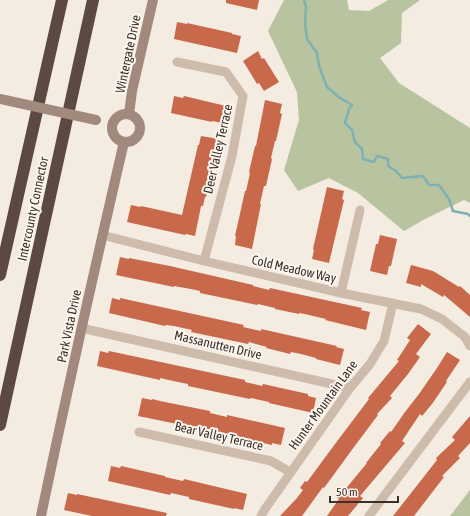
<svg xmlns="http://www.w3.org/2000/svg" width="470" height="516" viewBox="0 0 470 516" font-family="'Asap Condensed',sans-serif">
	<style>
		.green { fill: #b8c4a0 }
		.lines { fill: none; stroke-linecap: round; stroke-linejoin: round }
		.stream { stroke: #7fb0b2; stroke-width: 2.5 }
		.building { fill: #c8694b }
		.street { stroke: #cdbbac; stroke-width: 9 }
		.secondary { stroke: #a18a7d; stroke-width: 10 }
		.highway { stroke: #5c4a42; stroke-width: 12 }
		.secondary-bridge { stroke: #a18a7d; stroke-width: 10 }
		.labels { text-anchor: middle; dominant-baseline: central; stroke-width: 4; stroke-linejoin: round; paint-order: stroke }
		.street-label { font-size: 13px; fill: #3b302b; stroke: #fbf5ee }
	</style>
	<rect width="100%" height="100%" fill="#f4ebe1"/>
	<g class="green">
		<path d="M284 0H347L349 10 369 11 388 0H420L402 13 401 43 380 58 399 83 470 128V203L464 200 425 219 404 231 358 193 329 178 298 191 284 170 299 120 297 92 268 31Z"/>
		<path d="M470 490V516H450Z"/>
	</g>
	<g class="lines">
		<path class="stream" d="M304 0 306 7 305 23 307 39 317 53 319 66 327 87 340 98 352 105 349 109 345 123 352 130 355 142 362 149 363 159 374 162 377 156 388 159V166L396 171 402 178 423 176 429 185H439L449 199 453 211 468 214 470 216"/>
	</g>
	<g class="building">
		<path d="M226 0H259L257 10 226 3Z"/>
		<path d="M177 22 187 24V23L232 33V34L241 36 237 53 174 39Z"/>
		<path d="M258 51 262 59 264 58 279 82 264 91 259 83 257 84 243 61Z"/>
		<path d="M174 96 183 98 184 96 226 106 222 123 212 121V122L171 113Z"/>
		<path d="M265 100 282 104 280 113 282 114 276 141H275L271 158 272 159 266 186H264L260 204H261L252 249 235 245 236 236H235L245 191H246L250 173 249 172 255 146H256Z"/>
		<path d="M201 136 219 139 206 197H205L203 206H201L195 236 186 234 185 235 127 222 131 205 140 207 141 206 182 215 198 145H199Z"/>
		<path d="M327 187 344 191 342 199 344 200 329 263 312 259 314 250 313 249Z"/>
		<path d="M380 235 397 239 391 266H389L387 275 370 271 376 244H378Z"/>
		<path d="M120 257 129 259V258L170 266 253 285V286L269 290 270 288 362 308 361 310 370 312 366 330 325 320 326 319 309 315 299 313V314L275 309V308L258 304 257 305 200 293V291L191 289 174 286V287L116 275Z"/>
		<path d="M411 265 433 271 459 287 460 286 470 295V317L444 295 443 297 421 284V287L406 283Z"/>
		<path d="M112 298 120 300V298L244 325 243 327 261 331V329L337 346 336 347 344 349 340 365 316 359V358L301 354 291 352 290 354 266 348 267 347 249 342 248 344 191 332 192 330 174 326 166 325 165 326 109 313Z"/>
		<path d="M418 324 431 334 416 354 420 357 408 374 390 396 392 398 377 414 378 415 354 447 324 488 323 487 302 516H280L297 498 303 490 300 488 305 481 307 482 335 444 369 399 368 398 399 361 397 360 410 340 407 338Z"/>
		<path d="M100 351 108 353 109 351 245 380V382L262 386 263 384 308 394V396L316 398 313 413 269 403V402L251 398 250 399 188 386V384L178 382 160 378V380L97 366Z"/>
		<path d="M447 352 460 360 446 381 447 382 432 404 422 416 420 414 402 441 405 443 360 496 363 498 348 516H327L339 499 335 495 340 489 343 492 367 463H366L381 444 380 443 390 431 391 432 405 412 419 394 437 368Z"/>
		<path d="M142 398 152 400V399L160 401 210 411V413L227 417V415L285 428 281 445 272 443V445L213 432 214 430 197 427V428L138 416Z"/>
		<path d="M470 416V443L458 456 460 458 442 476 444 477 414 516H393L437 460 436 458 455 440 452 437Z"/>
		<path d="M111 466 120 468 121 466 165 476V477L183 481 184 479 247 494 243 510 234 508V509L189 499V497L171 493 170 495 108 481Z"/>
		<path d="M68 493 77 495V494L167 513 166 516H92L64 510Z"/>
	</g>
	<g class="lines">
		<g class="street">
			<path d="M177 62 226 72 243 96 232 156 204 261"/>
			<path d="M102 235 204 261 341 293 421 309 442 319 465 337 470 346"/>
			<path d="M341 293 360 210"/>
			<path d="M81 328 350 388"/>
			<path d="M139 432 271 461 290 472"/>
			<path d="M261 516 265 509 350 388 370 364 384 341 393 303"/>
			<path d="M369 516 470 382"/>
		</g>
		<g class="secondary">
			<circle cx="126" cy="128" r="14"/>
			<path d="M129 114 132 91 153 0"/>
			<path d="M41 516C67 391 95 267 124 142"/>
		</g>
		<g class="highway">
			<path d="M0 275 62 0"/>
			<path d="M0 425 93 0"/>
		</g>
		<path class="secondary-bridge" d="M0 99 96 120"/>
	</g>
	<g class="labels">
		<g class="street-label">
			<text transform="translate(128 54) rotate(-78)">Wintergate Drive</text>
			<text transform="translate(218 149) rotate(-77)">Deer Valley Terrace</text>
			<text transform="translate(33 209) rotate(-78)">Intercounty Connector</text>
			<text transform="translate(294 269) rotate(13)">Cold Meadow Way</text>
			<text transform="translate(69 326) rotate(-78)">Park Vista Drive</text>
			<text transform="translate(218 345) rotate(13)">Massanutten Drive</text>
			<text transform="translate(323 405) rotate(-54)">Hunter Mountain Lane</text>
			<text transform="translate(219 436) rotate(13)">Bear Valley Terrace</text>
		</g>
	</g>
	<path d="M330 496v6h68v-6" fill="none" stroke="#3b302b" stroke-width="2"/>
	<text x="336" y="496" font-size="12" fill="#3b302b" stroke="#fbf5ee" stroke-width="3" paint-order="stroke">50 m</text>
</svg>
